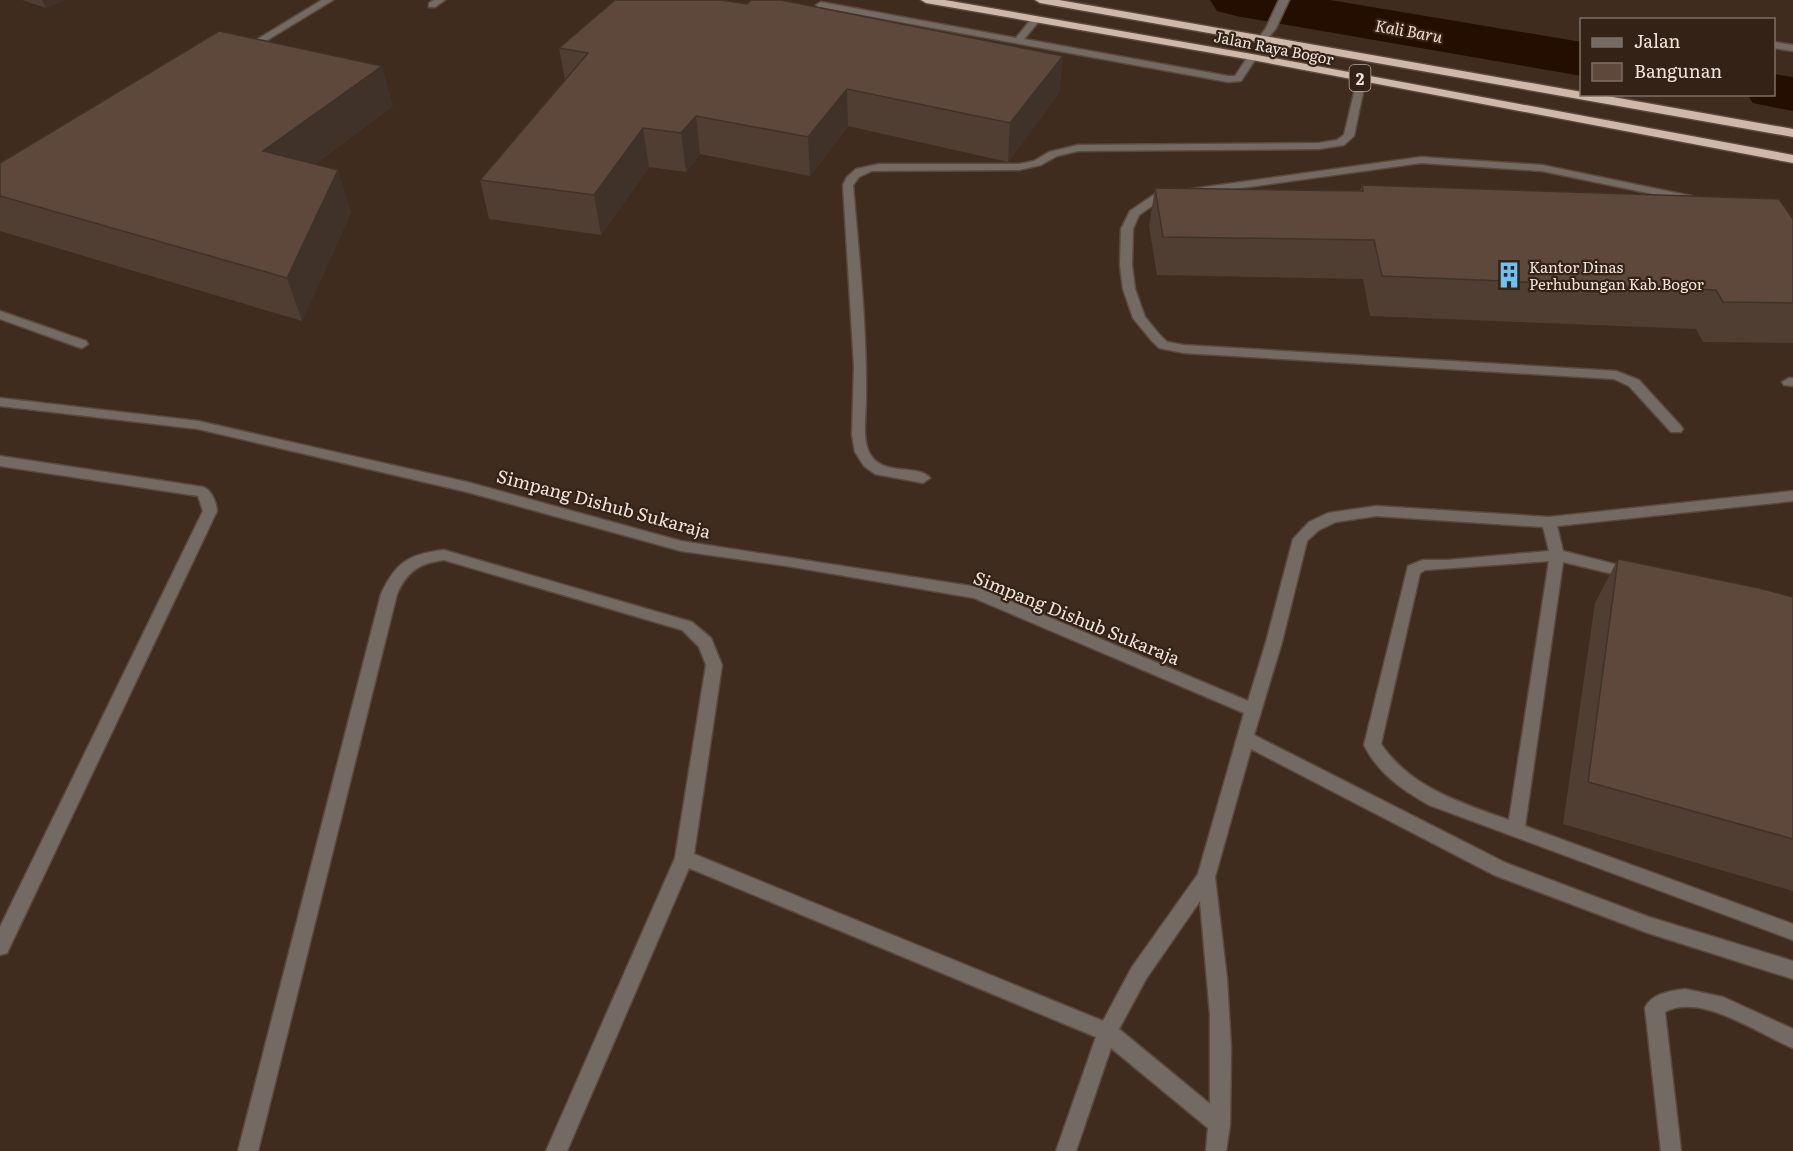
<svg xmlns="http://www.w3.org/2000/svg" width="1793" height="1151" viewBox="0 0 1793 1151" font-family="Literata,serif">
	<style>
		.lines { fill: none; stroke-linecap: round; stroke-linejoin: round }
		.river { fill: #230e01; fill-rule: evenodd }
		.minor-casing { stroke: #5b493d; stroke-width: 3 }
		.highway-casing { stroke: #5b493d; stroke-width: 3 }
		.minor { fill: #746a64; fill-rule: evenodd }
		.highway { fill: #d0b8a9; fill-rule: evenodd }
		.wall { fill: #503e33 }
		.shaded-wall { fill: #413229 }
		.building { fill: #5d483b; stroke: #413229; stroke-width: 1.5 }
		.labels { text-anchor: middle; dominant-baseline: central; stroke-width: 4.5; stroke-linejoin: round; paint-order: stroke }
		.far-street-label { font-size: 15px; fill: #efe3db; stroke: #342216 }
		.far-poi-label { font-size: 15px; fill: #efe3db; stroke: #342216; text-anchor: start }
		.far-water-label { font-size: 16px; font-style: italic; fill: #f8dbc8; stroke: #342216 }
		.shield { fill: #342216; stroke: #b7a9a0; stroke-width: 1.5 }
		.shield-label { font-size: 16px; font-weight: bold; fill: #efe3db }
		.street-label { font-size: 18px; fill: #efe3db; stroke: #342216 }
	</style>
	<rect width="100%" height="100%" fill="#3f2c1f"/>
	<g class="lines">
		<g class="river">
			<path d="M1210 0H1330L1582 42V76L1236 16 1217 11Z"/>
			<path d="M1774 74 1793 77V111L1753 103 1747 94H1774Z"/>
		</g>
		<g class="minor-casing">
			<g id="minor">
				<path d="M322 0H333L246 53 238 51Z"/>
				<path d="M434 0H445L435 7H429V3Z"/>
				<path d="M1279 0H1289L1276 28 1266 41H1260L1258 39 1266 28Z"/>
				<path d="M821 2 1016 38 1032 18 1035 17 1040 20 1024 39 1228 76H1235L1249 55 1257 57 1241 81 1228 82 818 7 816 5Z"/>
				<path d="M1774 42 1793 45V51L1774 48Z"/>
				<path d="M1358 76 1366 78 1354 136 1344 145 1319 149 1078 151 1057 156 1041 165 1019 170 872 171 859 177 853 185C859 256 867 328 866 399 866 417 861 443 872 457 886 476 919 464 930 478L923 483 875 474 864 466 855 452 852 435 854 366 843 185 847 177 856 169 879 164H1019L1034 161 1049 152 1078 145 1319 143 1337 140 1344 135Z"/>
				<path d="M1421 157 1542 165 1696 197 1702 200 1696 203 1542 171 1421 163 1162 199 1139 215 1133 229 1132 265 1135 289 1145 317 1159 334 1167 342 1184 345 1616 371 1639 380 1681 426 1683 429 1681 432H1671L1629 386 1614 379 1184 353 1159 348 1151 340 1133 318 1123 289 1120 265 1121 229 1130 211 1155 194Z"/>
				<path d="M0 311 86 341 88 344 82 348 78 347 0 319Z"/>
				<path d="M1789 378H1793V386L1784 385 1782 382Z"/>
				<path d="M0 398 198 421 467 482 681 541 977 587 1248 701 1266 642 1293 539 1309 522 1328 513 1376 506 1549 517 1793 491V501L1557 526 1563 551 1630 568 1635 569 1637 573 1635 577 1630 578 1563 562 1525 826 1793 924V940L1429 805C1402 790 1378 773 1364 745L1408 566 1423 560H1448L1549 551 1543 527 1376 516 1336 522 1319 530 1307 541 1282 642 1254 735 1506 863 1649 917 1793 961V979L1648 933 1494 875 1251 749 1215 877 1227 979 1231 1048 1230 1125 1226 1151H1206L1208 1128 1111 1048 1076 1151H1056L1096 1037 689 868 567 1151H546L675 858 706 665 699 647 682 630 444 560C420 563 407 571 397 594L258 1151H238L381 594C396 562 409 554 444 550L692 622 711 638 722 665 694 854 1103 1021 1132 967 1198 874 1244 713 974 598 787 566 681 551 467 492 198 429 0 406ZM1549 561 1509 820C1461 803 1411 788 1381 744L1420 573 1425 570ZM1200 901 1210 1014V1104L1119 1029 1146 979Z"/>
				<path d="M0 456 203 487C212 490 216 502 217 511L7 953 0 955V927L203 511 198 496 0 466Z"/>
				<path d="M1685 989 1723 997 1793 1029V1048C1760 1035 1701 992 1665 1012L1681 1151H1661L1645 1008C1652 993 1671 991 1685 989Z"/>
			</g>
		</g>
		<g class="highway-casing">
			<g id="highway">
				<path d="M921 0H945L1252 54 1793 155V163L1252 60 926 3Z"/>
				<path d="M1035 0H1059L1582 92V94H1596L1793 129V137L1040 3Z"/>
			</g>
		</g>
		<use href="#minor" class="minor"/>
		<use href="#highway" class="highway"/>
	</g>
	<g class="wall">
		<path d="M22 0H64L46 8Z"/>
		<path d="M559 48 1063 56 1059 93 1008 162 848 126 810 176 700 154 686 172 649 167 601 235 489 219 480 180 565 80Z"/>
		<path d="M393 106 315 164 351 212 302 321 0 231V163Z"/>
		<path d="M1362 185 1793 219V343L1703 342 1696 329 1370 316 1363 279 1157 275 1149 226 1155 188 1360 191Z"/>
		<path d="M1618 559 1793 597V891L1563 824 1595 603Z"/>
	</g>
	<g class="shaded-wall">
		<path d="M42 0H64L46 8Z"/>
		<path d="M1063 56 1059 93 1008 162 1010 123Z"/>
		<path d="M382 66 393 106 278 192 263 151Z"/>
		<path d="M847 89 848 126 810 176 808 137Z"/>
		<path d="M696 116 700 154 686 172 681 133Z"/>
		<path d="M643 128 649 167 601 235 594 195Z"/>
		<path d="M338 170 351 212 302 321 287 278Z"/>
	</g>
	<g class="building">
		<path d="M615 0H721L747 4 751 0H781L1063 56 1010 123 847 89 808 137 696 116 681 133 643 128 594 195 480 180 588 53 559 48Z"/>
		<path d="M219 31 382 66 263 151 338 170 287 278 0 196V163Z"/>
		<path d="M1362 185 1779 199 1793 219V303L1723 302 1716 290 1382 276 1374 240 1163 237 1155 188 1363 191Z"/>
		<path d="M1618 559 1759 588 1793 597V839L1588 782Z"/>
	</g>
	<defs>
		<g id="building-bare" transform="scale(2.07)"><path d="M-4-6H4V6H1V3H-1V6H-4ZM-2.5-4.3h1.7v1.8h-1.7ZM.8-4.3h1.7v1.8H.8ZM-2.5-1h1.7V.8h-1.7ZM.8-1h1.7V.8H.8Z" fill="#6dc2f3" stroke="#342216" stroke-width="2.5" paint-order="stroke"/></g>
	</defs>
	<g fill-rule="evenodd">
		<use href="#building-bare" x="1509" y="275"/>
	</g>
	<g class="labels">
		<g class="far-street-label">
			<text transform="translate(1274 47) rotate(11)">Jalan Raya Bogor</text>
		</g>
		<g class="far-poi-label">
			<text x="1529" y="266">Kantor Dinas<tspan x="1529" dy="17">Perhubungan Kab.Bogor</tspan></text>
		</g>
		<g class="far-water-label">
			<text transform="translate(1409 30) rotate(10)">Kali Baru</text>
		</g>
		<rect class="shield" x="1349.5" y="65" width="21" height="26" rx="4.5"/>
		<g class="shield-label">
			<text x="1360" y="78">2</text>
		</g>
		<g class="street-label">
			<text transform="translate(604 503) rotate(15)">Simpang Dishub Sukaraja</text>
			<text transform="translate(1077 617) rotate(22)">Simpang Dishub Sukaraja</text>
		</g>
	</g>
	<rect x="1580" y="18" width="195" height="78" fill="#342216" stroke="#7f6f65" stroke-width="1.5"/>
	<rect x="1592" y="38" width="30" height="9" fill="#746a64" stroke="#7f6f65" stroke-width="1.5"/>
	<text x="1634" y="48" font-size="18" fill="#efe3db">Jalan</text>
	<rect x="1592" y="63" width="30" height="18" fill="#5d483b" stroke="#7f6f65" stroke-width="1.5"/>
	<text x="1634" y="78" font-size="18" fill="#efe3db">Bangunan</text>
</svg>
